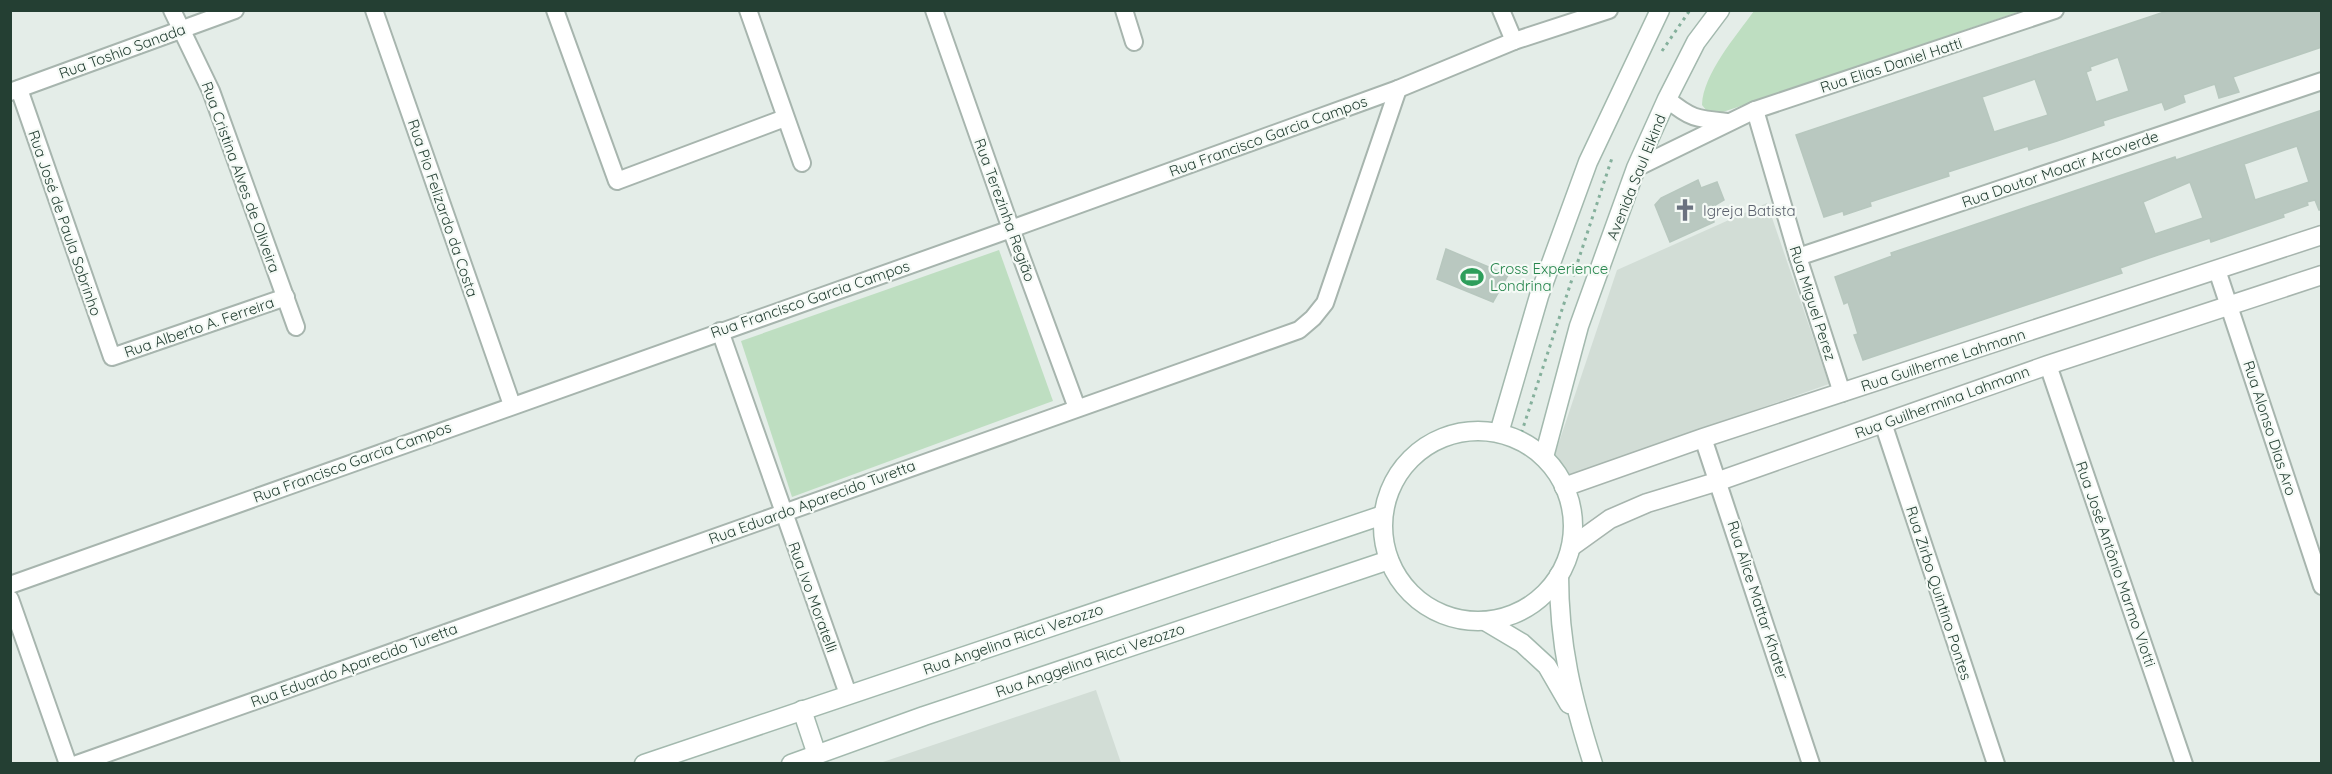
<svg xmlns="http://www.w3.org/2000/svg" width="2332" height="774" viewBox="0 0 2332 774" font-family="Quicksand,sans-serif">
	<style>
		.built { fill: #d2ddd6 }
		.green { fill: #bedec1 }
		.building { fill: #b9c8c0; stroke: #b7c7be; stroke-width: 1.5; fill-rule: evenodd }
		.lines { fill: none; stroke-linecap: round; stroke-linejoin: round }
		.minor-casing { stroke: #a7b5ae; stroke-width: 20 }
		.tertiary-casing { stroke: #a7b5ae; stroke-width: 21 }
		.secondary-casing { stroke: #a3b9ae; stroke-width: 21 }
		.path { stroke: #85b09c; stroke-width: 3; stroke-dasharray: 3 4.5; stroke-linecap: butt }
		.minor { stroke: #fff; stroke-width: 16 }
		.tertiary { stroke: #fff; stroke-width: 18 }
		.secondary { stroke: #fff; stroke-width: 18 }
		.labels { text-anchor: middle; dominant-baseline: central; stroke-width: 4.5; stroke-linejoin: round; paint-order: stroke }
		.street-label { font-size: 15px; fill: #243f33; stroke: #f5faf6 }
		.worship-label { font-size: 15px; fill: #5b616d; stroke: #f5faf6; text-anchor: start }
		.leisure-label { font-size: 15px; fill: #27864d; stroke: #f5faf6; text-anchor: start }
	</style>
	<rect width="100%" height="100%" fill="#e4ede8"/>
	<g class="built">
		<path d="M1767 203 1829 384 1566 477 1555 454 1617 270Z"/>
		<path d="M1096 690 1121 763H880Z"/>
	</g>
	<g class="green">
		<path d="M1754 11H2021L1711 116 1702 105C1703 74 1736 36 1754 11Z"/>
		<path d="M999 250 1053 401 792 497 741 341Z"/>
	</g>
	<g class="building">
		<path d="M2170 10H2322V47L2233 77 2239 92 2219 98 2215 84 2183 95 2185 102 2165 110 2162 102 2103 121 2104 125 2057 141 2029 150 2028 146 1948 172 1949 176 1870 202 1871 206 1844 215 1843 211 1824 217 1796 135ZM2118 57 2129 91 2096 102 2086 72 2091 70 2090 67ZM2035 79 2048 115 1994 132 1982 97Z"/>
		<path d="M2322 110V210H2319L2315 200 2307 202 2308 205 2283 214 2284 217 2211 242 2210 238 2155 256 2120 268 2122 273 1863 360 1854 335 1858 334 1848 302 1844 304 1835 277 1892 256 1891 253 2175 157 2176 160ZM2297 146 2309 182 2255 200 2244 164ZM2190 182 2203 218 2155 234 2143 202Z"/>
		<path d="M1698 180 1701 188 1717 182 1724 200 1712 207 1714 222 1670 242 1655 205 1661 198Z"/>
		<path d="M1446 249 1508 275 1493 302 1437 279Z"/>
	</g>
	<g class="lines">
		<g class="minor-casing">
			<g id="minor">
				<path d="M172 10 211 91 296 327"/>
				<path d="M374 10 512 405"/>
				<path d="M555 10 617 181 785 118"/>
				<path d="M748 10 802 163"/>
				<path d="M934 10 1011 229 1077 408"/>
				<path d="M1124 10 1134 42"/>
				<path d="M1501 10 1514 41"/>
				<path d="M19 89 112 357 286 297"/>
				<path d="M10 92 235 10"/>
				<path d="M1667 99C1691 119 1697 119 1728 122"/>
				<path d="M1755 110 1798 257 1842 393"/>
				<path d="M1636 168 1755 110 2055 10"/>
				<path d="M1798 257 2322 81"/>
				<path d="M2217 270 2322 586"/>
				<path d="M720 331 848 694"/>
				<path d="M2048 365 2184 764"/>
				<path d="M1883 423 1996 764"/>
				<path d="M1703 438 1811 764"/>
				<path d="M10 585 1011 229 1398 89 1514 41 1609 10"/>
				<path d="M10 599 68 764"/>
				<path d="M77 764 1299 330 1313 318 1325 303 1398 89"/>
			</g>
		</g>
		<g class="tertiary-casing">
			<g id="tertiary">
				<path d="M1564 487 1703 438 2322 235"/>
				<path d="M1571 547 1610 519 1647 503 1719 481 2048 365 2322 275"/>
			</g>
		</g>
		<g class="secondary-casing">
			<g id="secondary">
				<circle cx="1478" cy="526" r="95"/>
				<path d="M1499 433 1539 296 1588 162 1660 10"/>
				<path d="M1544 457 1579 326 1636 168 1667 99 1696 42 1720 10"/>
				<path d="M1559 575C1559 645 1572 698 1593 764"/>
				<path d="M1485 621 1522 643 1547 666 1569 704"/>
				<path d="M802 710 817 755"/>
				<path d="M644 764 1383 515"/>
				<path d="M791 764 924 716 1389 560"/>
			</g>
		</g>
		<g class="path">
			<path d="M1662 51 1690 10"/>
			<path d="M1519 440 1612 158"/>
		</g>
		<use href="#minor" class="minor"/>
		<use href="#tertiary" class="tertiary"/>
		<use href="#secondary" class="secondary"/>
	</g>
	<defs>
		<g id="church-bare" transform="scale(1.8)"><path d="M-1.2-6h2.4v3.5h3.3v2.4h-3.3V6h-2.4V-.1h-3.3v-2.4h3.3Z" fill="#6b7280" stroke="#f5faf6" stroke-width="2.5" paint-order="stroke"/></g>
		<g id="stadium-bare" transform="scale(1.8)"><path d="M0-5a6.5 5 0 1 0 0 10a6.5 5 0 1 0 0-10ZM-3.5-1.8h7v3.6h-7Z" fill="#2e9e5b" stroke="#f5faf6" stroke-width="2.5" paint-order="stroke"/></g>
	</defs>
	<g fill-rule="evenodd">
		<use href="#church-bare" x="1685" y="210"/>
		<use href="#stadium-bare" x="1472" y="277"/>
	</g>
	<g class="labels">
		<g class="street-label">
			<text transform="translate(122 51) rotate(-20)">Rua Toshio Sanada</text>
			<text transform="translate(1891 65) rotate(-18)">Rua Elias Daniel Hatti</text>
			<text transform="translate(1268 136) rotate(-20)">Rua Francisco Garcia Campos</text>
			<text transform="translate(2060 169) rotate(-19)">Rua Doutor Moacir Arcoverde</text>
			<text transform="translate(241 177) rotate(70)">Rua Cristina Alves de Oliveira</text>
			<text transform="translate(1636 177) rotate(-68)">Avenida Saul Elkind</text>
			<text transform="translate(443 208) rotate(71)">Rua Pio Felizardo da Costa</text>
			<text transform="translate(1005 210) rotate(70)">Rua Terezinha Região</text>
			<text transform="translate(65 223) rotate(71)">Rua José de Paula Sobrinho</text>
			<text transform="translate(810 299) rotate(-19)">Rua Francisco Garcia Campos</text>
			<text transform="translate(1813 303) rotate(72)">Rua Miguel Perez</text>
			<text transform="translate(199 327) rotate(-19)">Rua Alberto A. Ferreira</text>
			<text transform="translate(1943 360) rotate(-18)">Rua Guilherme Lahmann</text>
			<text transform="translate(1942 402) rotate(-20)">Rua Guilhermina Lahmann</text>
			<text transform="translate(2270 428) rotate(72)">Rua Alonso Dias Aro</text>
			<text transform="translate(352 462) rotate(-20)">Rua Francisco Garcia Campos</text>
			<text transform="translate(812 502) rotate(-20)">Rua Eduardo Aparecido Turetta</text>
			<text transform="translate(2116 564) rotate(71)">Rua José Antônio Marmo Viotti</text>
			<text transform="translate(1939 593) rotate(72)">Rua Zirbo Quintino Pontes</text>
			<text transform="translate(813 597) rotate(70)">Rua Ivo Moratelli</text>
			<text transform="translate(1758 600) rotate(72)">Rua Alice Mattar Khater</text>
			<text transform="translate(1013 639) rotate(-19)">Rua Angelina Ricci Vezozzo</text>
			<text transform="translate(1090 660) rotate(-19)">Rua Anggelina Ricci Vezozzo</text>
			<text transform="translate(354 665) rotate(-20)">Rua Eduardo Aparecido Turetta</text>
		</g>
		<g class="worship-label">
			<text x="1703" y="210">Igreja Batista</text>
		</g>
		<g class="leisure-label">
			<text x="1490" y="268">Cross Experience<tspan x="1490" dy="17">Londrina</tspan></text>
		</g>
	</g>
	<rect width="2332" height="774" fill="none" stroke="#243f33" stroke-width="24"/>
</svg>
